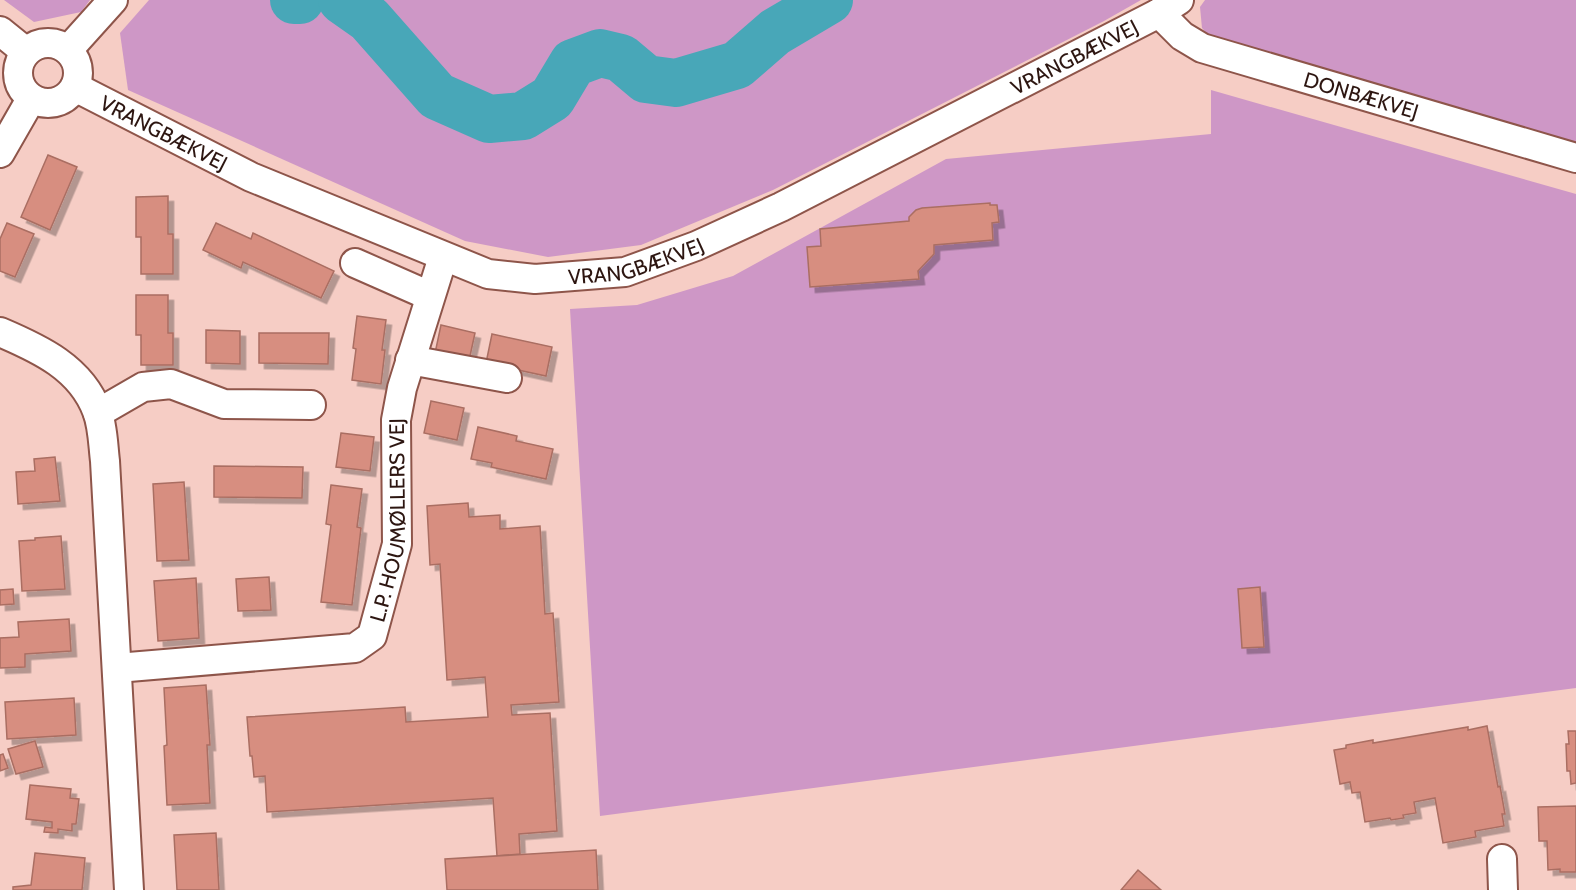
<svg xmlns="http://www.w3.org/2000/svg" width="1576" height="890" viewBox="0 0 1576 890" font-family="Cabin,sans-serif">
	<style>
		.green { fill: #ce97c6 }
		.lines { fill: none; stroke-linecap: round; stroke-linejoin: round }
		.river { stroke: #48a7b8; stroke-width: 48 }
		.building { fill: #d78e80; stroke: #aa6e62; stroke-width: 1.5; filter: url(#shadow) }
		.minor-casing { stroke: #8e554a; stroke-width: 32 }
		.minor { stroke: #fff; stroke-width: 28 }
		.labels { text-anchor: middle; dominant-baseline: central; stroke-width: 5; stroke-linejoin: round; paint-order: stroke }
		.street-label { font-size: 21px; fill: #2d1611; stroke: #f6cdc5 }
	</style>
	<defs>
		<filter id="shadow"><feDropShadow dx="5.5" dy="5.5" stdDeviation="0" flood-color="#0004"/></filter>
	</defs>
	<rect width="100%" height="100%" fill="#f6cdc5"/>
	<g class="green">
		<path d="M4 0H90L81 12 34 22Z"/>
		<path d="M149 0H1141L1104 21 773 190 641 245 548 257 465 241 128 90 120 33Z"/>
		<path d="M1205 0H1576V144L1213 41 1202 28 1200 7Z"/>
		<path d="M1211 90 1576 194V688L600 816 570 309 637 305 733 276 946 159 1211 134Z"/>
	</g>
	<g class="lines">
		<g class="river">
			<path d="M294 0H300"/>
			<path d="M342 0 369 19 437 96 489 119 523 116 552 98 573 63 600 53 621 58 646 79 676 83 737 65 775 32 829 0"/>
		</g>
	</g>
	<g class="building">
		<path d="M48 155 77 167 50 230 21 217Z"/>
		<path d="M168 196V234H173V274H141V237H136V197Z"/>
		<path d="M990 203V205H997L999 222 992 223 993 240 934 245V254L918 271 919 279 810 287 807 247 821 246 820 229 909 221V217L916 210 922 208Z"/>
		<path d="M7 223 34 234 15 277 0 271V239Z"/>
		<path d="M216 223 251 239 253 233 334 271 321 298 243 262 241 268 203 250Z"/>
		<path d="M136 295H168V333H173V365H141V335H136Z"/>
		<path d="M357 316 386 320 382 350H385L381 384 352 380 356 349 353 348Z"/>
		<path d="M441 325 475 333 468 365 434 358Z"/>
		<path d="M206 330 240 331V364L206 363Z"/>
		<path d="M259 333H329L328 364 259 363Z"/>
		<path d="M492 334 552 347 546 376 486 363Z"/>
		<path d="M431 401 464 408 457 440 424 433Z"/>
		<path d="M478 427 517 436 516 441 553 449 546 479 491 467 492 463 471 459Z"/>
		<path d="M341 433 374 437 370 471 336 467Z"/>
		<path d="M55 457 60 501 18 504 16 472 35 471 34 459Z"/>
		<path d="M214 466 303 467 302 498 214 497Z"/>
		<path d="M184 482 189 560 157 561 153 484Z"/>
		<path d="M331 485 362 489 357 527 361 528 352 605 321 602 331 525 326 524Z"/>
		<path d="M468 503 469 517 500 515V529L540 526 545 614 553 613 559 702 511 705 512 715 550 713 557 831 519 834 520 854 497 856 493 798 267 812 265 776 254 777 252 756H250L247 717 405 707 406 722 488 717 485 677 447 680 440 564 430 565 427 506Z"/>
		<path d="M61 536 65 589 22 591 19 541 35 540V538Z"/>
		<path d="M269 577 271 610 238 611 236 579Z"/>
		<path d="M196 578 199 638 158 641 154 581Z"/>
		<path d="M1260 587 1264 647 1242 648 1238 589Z"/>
		<path d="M13 589 14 604 0 605V590Z"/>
		<path d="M69 619 71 651 25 654V667L0 668V638L19 637 18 622Z"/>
		<path d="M206 685 210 745H207L210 803 167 805 164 746 167 745 164 688Z"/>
		<path d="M74 698 76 735 7 739 5 702Z"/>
		<path d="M1487 726 1498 787 1500 786 1505 814H1502L1504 826 1475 831 1476 837 1443 843 1435 798 1414 802 1416 813 1403 815 1404 818 1391 820 1390 818 1365 822 1360 792 1352 793 1350 782 1340 784 1334 750 1346 748V745L1373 740V743L1468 727V730Z"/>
		<path d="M1568 731H1576V783L1571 784 1570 771H1567L1566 744H1569Z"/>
		<path d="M35 741 43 767 16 774 8 749Z"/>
		<path d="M3 754 8 768 0 771V755Z"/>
		<path d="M30 785 71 789 70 798 79 799 76 824H72V831L58 829V833L44 832 45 827 52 828V822L26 819Z"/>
		<path d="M1576 806V872H1560V869L1548 870 1547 841H1539L1538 807Z"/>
		<path d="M216 833 219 890H177L174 835Z"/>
		<path d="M596 850 598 890H447L445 859Z"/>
		<path d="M35 853 85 858 82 890H13V887L31 885Z"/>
		<path d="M1138 870 1161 890H1121Z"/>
	</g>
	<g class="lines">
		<g class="minor-casing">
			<g id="minor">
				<path id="s1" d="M1159 13 1182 36 1202 48 1576 158"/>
				<path d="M0 31 26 52"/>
				<circle cx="48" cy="73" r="30"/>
				<path d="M68 50 113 0"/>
				<path id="s2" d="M75 87 251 177 488 274 535 279 625 272 696 246 781 207 1159 13 1179 0"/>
				<path d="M0 153 31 99"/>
				<path d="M355 263 430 296"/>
				<path d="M0 332C40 349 81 368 97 411 103 426 103 445 105 461L129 890"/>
				<path d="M410 360 507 378"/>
				<path d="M98 413 143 387 171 384 224 404 311 405"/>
				<path id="s3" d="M117 668 355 648 372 636 397 544 396 420 402 388 443 257"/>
				<path d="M1502 859 1503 890"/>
			</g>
		</g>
		<use href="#minor" class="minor"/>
	</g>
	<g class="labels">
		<g class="street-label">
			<text stroke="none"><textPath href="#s2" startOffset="1090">VRANGBÆKVEJ</textPath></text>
			<text stroke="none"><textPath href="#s1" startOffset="222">DONBÆKVEJ</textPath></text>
			<text stroke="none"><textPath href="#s2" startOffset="100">VRANGBÆKVEJ</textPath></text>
			<text stroke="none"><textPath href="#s2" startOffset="604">VRANGBÆKVEJ</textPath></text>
			<text stroke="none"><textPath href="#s3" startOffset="378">L.P. HOUMØLLERS VEJ</textPath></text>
		</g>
	</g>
</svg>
